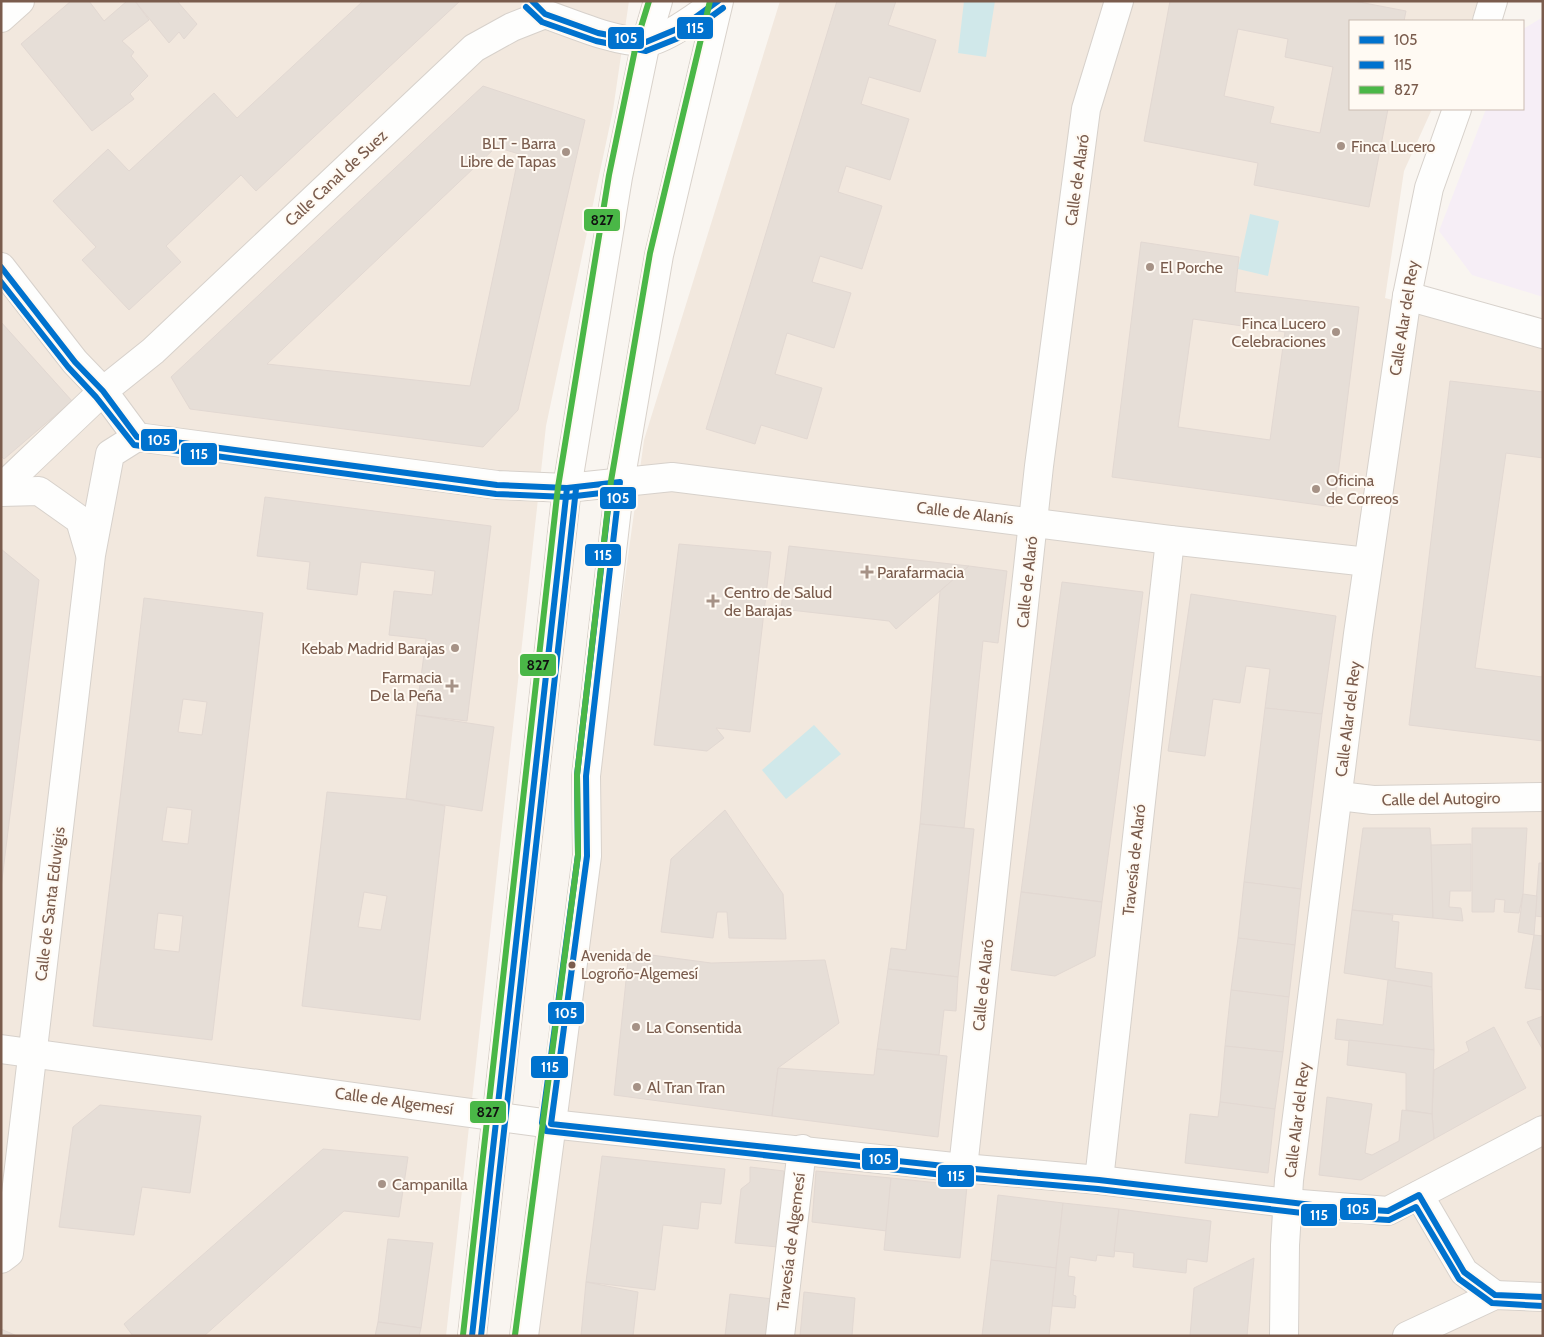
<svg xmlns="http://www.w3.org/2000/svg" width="1544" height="1337" viewBox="0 0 1544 1337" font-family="Cabin,sans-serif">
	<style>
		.residential { fill: #f2e8de }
		.education { fill: #f6eef6 }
		.water { fill: #d0e8ea }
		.building { fill: #e6ded7; stroke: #e2d8d2; fill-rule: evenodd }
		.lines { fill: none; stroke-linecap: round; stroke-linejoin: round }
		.street-casing { stroke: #d7d1cb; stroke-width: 30 }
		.secondary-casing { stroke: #d9d2cb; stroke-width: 30 }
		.street { stroke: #fefefd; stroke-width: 28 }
		.secondary { stroke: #fefefd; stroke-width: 28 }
		.bus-1-casing { stroke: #fffaf3; stroke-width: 10 }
		.bus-2-casing { stroke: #fffaf3; stroke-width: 10 }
		.bus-3-casing { stroke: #fffaf3; stroke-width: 10 }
		.bus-1 { stroke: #0072ce; stroke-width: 6 }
		.bus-2 { stroke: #0072ce; stroke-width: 6 }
		.bus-3 { stroke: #4ab747; stroke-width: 6 }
		.poi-dot { fill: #a69286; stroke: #fffaf3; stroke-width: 2 }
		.bus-dot { fill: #7a5c4d; stroke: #fffaf3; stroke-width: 2 }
		.labels { text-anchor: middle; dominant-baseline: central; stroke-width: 4; stroke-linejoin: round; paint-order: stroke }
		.bus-label { font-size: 15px; fill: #7a5c4d; stroke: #fffaf3; text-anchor: start }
		.poi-label { font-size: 16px; fill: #7a5c4d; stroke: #fffaf3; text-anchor: start }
		.street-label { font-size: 16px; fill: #7a5c4d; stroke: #fffaf3 }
		.line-badge { stroke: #fffaf3; stroke-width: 2 }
		.badge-label { font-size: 14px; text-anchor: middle; font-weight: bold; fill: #fff }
		.pale-badge-label { font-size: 14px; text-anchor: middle; font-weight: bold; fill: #111 }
	</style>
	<rect width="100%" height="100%" fill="#f9f5f0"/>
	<g class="residential">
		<path d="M1 1H629L613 110 546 426 446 1336H1Z"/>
		<path d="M780 1H1480L1471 21H1350V109H1432L1404 171 1385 298 1543 340V1336H524L560 1052 644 440Z"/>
	</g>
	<path class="education" d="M1543 17V297L1472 275 1439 231 1486 109H1523V29Z"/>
	<g class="water">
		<path d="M964 1H995L986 57 958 53Z"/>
		<path d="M1250 214 1279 221 1268 276 1238 269Z"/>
		<path d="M814 725 841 754 786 799 762 770Z"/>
	</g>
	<g class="building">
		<path d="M71 1H89L104 21 127 1H135L149 20 122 41 134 52 131 56 148 76 130 94 134 99 92 131 21 44Z"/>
		<path d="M135 1H177L197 24 184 39 179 32 169 43Z"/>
		<path d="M363 1H460L256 191 241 175 166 246 181 262 129 310 82 260 96 247 53 201 108 149 129 171 214 93 237 118Z"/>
		<path d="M837 1H896L888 25 936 40 920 92 869 77 861 104 909 119 890 180 846 166 838 192 882 206 862 269 820 256 812 282 851 293 834 348 787 333 775 374 822 388 807 439 761 425 755 444 706 429Z"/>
		<path d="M1170 1H1354L1406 11 1404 21H1350V109H1388L1369 207 1254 185 1258 163 1144 141ZM1238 29 1288 39 1285 57 1333 67 1320 133 1270 123 1274 107 1224 96Z"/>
		<path d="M483 86 585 120 518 410 483 447 190 409 171 377ZM496 147 519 154 470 386 267 364Z"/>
		<path d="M1141 242 1239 257 1235 292 1359 307 1334 507 1112 477ZM1193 319 1285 332 1270 440 1178 427Z"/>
		<path d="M1 322 72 401 4 459 1 456Z"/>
		<path d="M1450 381 1543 392V458L1506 453 1475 668 1542 677 1543 672V741L1409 725Z"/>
		<path d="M265 497 491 526 467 721 416 715 426 639 389 635 394 591 432 595 435 571 361 562 357 595 307 589 310 562 257 556Z"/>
		<path d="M679 544 771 552 750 732 716 728 724 738 707 751 654 745Z"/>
		<path d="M789 546 969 566 896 629 889 621 781 609Z"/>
		<path d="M1 549 39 580 1 888Z"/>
		<path d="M969 566 1007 571 998 643 983 641 964 828 920 824 940 591Z"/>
		<path d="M1062 582 1143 592 1102 902 1021 892Z"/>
		<path d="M1191 594 1336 616 1322 714 1265 708 1270 669 1246 666 1240 703 1213 699 1205 756 1168 751Z"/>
		<path d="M144 598 263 613 212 1040 93 1026ZM183 699 207 702 202 735 178 732ZM167 807 192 810 188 844 162 841ZM158 913 183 916 179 952 154 949Z"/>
		<path d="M1265 708 1322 714 1301 889 1244 882Z"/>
		<path d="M416 715 494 727 482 811 406 799Z"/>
		<path d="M327 792 406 799 445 806 420 1020 302 1006ZM364 892 387 896 381 930 358 927Z"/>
		<path d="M725 810 783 894 786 939 729 938 727 912H717L713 938 661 932 671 859Z"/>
		<path d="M920 824 974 829 958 977 888 969 891 948 906 950Z"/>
		<path d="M1363 828H1430L1434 886 1433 918 1352 910Z"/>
		<path d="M1472 828H1527L1523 894 1519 913 1504 912 1505 900 1495 899 1494 912H1472Z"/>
		<path d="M1471 844V891H1450L1449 907 1461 908 1463 921 1433 918 1431 845Z"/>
		<path d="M1539 863H1543V917L1535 916Z"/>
		<path d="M1244 882 1301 889 1295 945 1238 938Z"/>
		<path d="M1021 892 1102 902 1095 956 1055 976 1011 970Z"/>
		<path d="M1523 894 1537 896 1534 935 1518 932Z"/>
		<path d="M1352 910 1393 915 1392 921 1399 922 1395 968 1432 973V987L1344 973Z"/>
		<path d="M1534 935 1543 936V990L1525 988Z"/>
		<path d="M1238 938 1295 945 1289 997 1231 990Z"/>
		<path d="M629 952 711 963 825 960 839 1023 778 1068 772 1116 614 1095Z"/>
		<path d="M888 969 958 977 956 1011 944 1010 939 1055 877 1049Z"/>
		<path d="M1388 980 1432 987 1434 1050 1335 1039 1337 1019 1383 1025Z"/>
		<path d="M1231 990 1289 997 1283 1052 1225 1046Z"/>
		<path d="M1543 1016V1050L1527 1022Z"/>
		<path d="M1494 1027 1526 1088 1434 1139 1432 1114 1434 1070 1469 1051 1466 1042Z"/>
		<path d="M1349 1040 1434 1050 1432 1114 1406 1110V1073L1347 1065Z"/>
		<path d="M1225 1046 1283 1052 1275 1109 1220 1102Z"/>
		<path d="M877 1049 947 1056 938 1137 772 1116 778 1068 874 1075Z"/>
		<path d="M1327 1097 1372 1104 1365 1153 1372 1155 1399 1141 1402 1110 1432 1114 1434 1139 1361 1180 1319 1175Z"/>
		<path d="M1220 1102 1275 1109 1268 1173 1185 1163 1190 1114 1218 1117Z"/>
		<path d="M100 1105 201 1116 190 1193 142 1187 134 1235 59 1227 73 1127Z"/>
		<path d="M323 1149 408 1157 399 1217 344 1211 204 1336H133L124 1324Z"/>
		<path d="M602 1156 725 1169 721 1204 701 1202 698 1229 663 1225 655 1290 586 1282Z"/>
		<path d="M750 1167 784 1171 778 1247 735 1243 741 1189 750 1182Z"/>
		<path d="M816 1171 891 1178 887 1231 812 1222Z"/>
		<path d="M891 1178 967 1186 960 1258 884 1250Z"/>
		<path d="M998 1195 1063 1203 1056 1268 991 1260Z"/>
		<path d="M1063 1203 1119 1209 1114 1257 1097 1255 1096 1261 1070 1257 1068 1276 1075 1277 1073 1295 1076 1296 1075 1308 1052 1306Z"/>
		<path d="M1119 1209 1211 1221 1207 1262 1187 1259 1186 1273 1133 1267 1134 1253 1114 1251Z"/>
		<path d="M388 1239 433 1243 421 1328 378 1322Z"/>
		<path d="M1254 1258 1247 1336H1190L1194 1288Z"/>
		<path d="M991 1260 1056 1268 1049 1336H982Z"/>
		<path d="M586 1282 638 1292 633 1336H581Z"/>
		<path d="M804 1292 855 1298 852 1336H800Z"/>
		<path d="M730 1294 773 1299 768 1336H725Z"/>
		<path d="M378 1322 421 1328 419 1336H375Z"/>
		<path d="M1 1329 17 1336H1Z"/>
	</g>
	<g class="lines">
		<g class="street-casing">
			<g id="street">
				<path d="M1487 21 1493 1"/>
				<path d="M1 267 75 362 103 391 137 437 497 485 567 488 672 477 1170 540 1368 562"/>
				<path d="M1407 296 1543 334"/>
				<path d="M1 488 103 391 153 351 474 48 512 27 545 14C574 24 614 42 645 42 663 42 703 12 718 1"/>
				<path d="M1 492 39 491 56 503 80 520 90 554"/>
				<path d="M1339 796 1373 800 1543 797"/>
				<path d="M1 1049 551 1124 963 1168 1099 1180 1288 1203 1388 1211 1543 1130"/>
				<path d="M963 1168 1039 466 1086 109 1119 1"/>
				<path d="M1099 1180 1170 540"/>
				<path d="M1419 1195 1464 1272 1495 1295"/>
				<path d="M1 1259 9 1253 91 555 110 454 137 437"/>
				<path d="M780 1336 802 1149"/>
				<path d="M1284 1336 1285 1245 1289 1180 1358 634 1407 296 1429 188 1457 109"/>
				<path d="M1407 1336 1495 1295 1543 1297"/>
			</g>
		</g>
		<g class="secondary-casing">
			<g id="secondary">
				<path d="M1 18 20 1"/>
				<path d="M472 1336 567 488 618 177 646 42 658 1"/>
				<path d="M524 1336 587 856 586 776 620 482 659 255 719 1"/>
			</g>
		</g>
		<use href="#street" class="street"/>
		<use href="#secondary" class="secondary"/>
		<g class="bus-1-casing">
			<g id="bus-1">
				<path d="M532 1 545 14 598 33 646 42 682 27 718 1"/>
				<path d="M1 267 75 362 103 391 137 437 497 485 567 488 620 482 586 776 587 856 551 1124 963 1168 1099 1180 1338 1208 1388 1211 1419 1195 1464 1272 1495 1295 1543 1297"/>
				<path d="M472 1336 567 488"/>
			</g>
		</g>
		<g class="bus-2-casing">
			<g id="bus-2">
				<path d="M526 7 542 22 596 41 646 51 686 35 723 8"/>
				<path d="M1 282 68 367 96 397 134 445 496 494 567 497 610 492 577 775 578 855 542 1123 546 1131 962 1177 1098 1189 1337 1217 1389 1220 1416 1207 1459 1279 1492 1303 1543 1306"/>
				<path d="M481 1336 576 489"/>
			</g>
		</g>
		<g class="bus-3-casing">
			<g id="bus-3">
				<path d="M463 1335 558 487 609 175 637 40 649 1"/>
				<path d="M515 1335 578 855 577 775 611 481 650 253 710 1"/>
			</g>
		</g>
		<use href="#bus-1" class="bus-1"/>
		<use href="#bus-2" class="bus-2"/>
		<use href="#bus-3" class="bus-3"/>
	</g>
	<g class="poi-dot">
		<circle cx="1341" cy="146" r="5"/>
		<circle cx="566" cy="152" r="5"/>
		<circle cx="1150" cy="267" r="5"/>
		<circle cx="1336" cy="332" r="5"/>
		<circle cx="1316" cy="489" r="5"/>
		<path d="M864.5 564.5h5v5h5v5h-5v5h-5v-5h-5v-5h5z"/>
		<path d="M710.5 593.5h5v5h5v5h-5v5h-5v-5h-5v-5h5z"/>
		<circle cx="455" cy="648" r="5"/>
		<path d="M449.5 678.5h5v5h5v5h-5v5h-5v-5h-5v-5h5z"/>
		<circle cx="636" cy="1027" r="5"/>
		<circle cx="637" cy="1087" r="5"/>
		<circle cx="382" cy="1184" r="5"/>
	</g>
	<circle class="bus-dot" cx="572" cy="965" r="4.5"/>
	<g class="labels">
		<g class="bus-label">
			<text x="581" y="956">Avenida de<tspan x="581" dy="18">Logroño-Algemesí</tspan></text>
		</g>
		<g class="poi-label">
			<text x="556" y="143" text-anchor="end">BLT - Barra<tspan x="556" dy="18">Libre de Tapas</tspan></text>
			<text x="1351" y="146">Finca Lucero</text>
			<text x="1160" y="267">El Porche</text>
			<text x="1326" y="323" text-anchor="end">Finca Lucero<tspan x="1326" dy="18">Celebraciones</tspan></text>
			<text x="1326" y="480">Oficina<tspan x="1326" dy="18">de Correos</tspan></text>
			<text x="877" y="572">Parafarmacia</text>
			<text x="724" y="592">Centro de Salud<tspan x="724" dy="18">de Barajas</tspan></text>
			<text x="445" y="648" text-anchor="end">Kebab Madrid Barajas</text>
			<text x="442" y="677" text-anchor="end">Farmacia<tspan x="442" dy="18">De la Peña</tspan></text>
			<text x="646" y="1027">La Consentida</text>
			<text x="647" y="1087">Al Tran Tran</text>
			<text x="392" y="1184">Campanilla</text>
		</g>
		<g class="street-label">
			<text transform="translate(336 178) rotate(-43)">Calle Canal de Suez</text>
			<text transform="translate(1077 180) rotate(-82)">Calle de Alaró</text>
			<text transform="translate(1404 318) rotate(-81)">Calle Alar del Rey</text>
			<text transform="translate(965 513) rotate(7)">Calle de Alanís</text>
			<text transform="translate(1027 582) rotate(-84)">Calle de Alaró</text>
			<text transform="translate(1348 719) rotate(-83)">Calle Alar del Rey</text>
			<text transform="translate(1441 799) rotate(-1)">Calle del Autogiro</text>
			<text transform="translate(1134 860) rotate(-84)">Travesía de Alaró</text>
			<text transform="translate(50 904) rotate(-83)">Calle de Santa Eduvigis</text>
			<text transform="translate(983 985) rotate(-84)">Calle de Alaró</text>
			<text transform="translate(394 1101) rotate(8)">Calle de Algemesí</text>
			<text transform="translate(1297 1120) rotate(-83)">Calle Alar del Rey</text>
			<text transform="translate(791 1242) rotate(-83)">Travesía de Algemesí</text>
		</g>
	</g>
	<g class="line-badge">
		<rect x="676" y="16" width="38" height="24" rx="5" fill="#0072ce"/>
		<rect x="607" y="26" width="38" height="24" rx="5" fill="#0072ce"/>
		<rect x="583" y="208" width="38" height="24" rx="5" fill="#4ab747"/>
		<rect x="140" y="428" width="38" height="24" rx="5" fill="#0072ce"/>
		<rect x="180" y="442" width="38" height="24" rx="5" fill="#0072ce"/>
		<rect x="599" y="486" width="38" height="24" rx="5" fill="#0072ce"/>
		<rect x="584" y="543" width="38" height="24" rx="5" fill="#0072ce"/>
		<rect x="519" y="653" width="38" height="24" rx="5" fill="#4ab747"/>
		<rect x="547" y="1001" width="38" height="24" rx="5" fill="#0072ce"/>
		<rect x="530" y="1055" width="39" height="24" rx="5" fill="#0072ce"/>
		<rect x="469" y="1100" width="38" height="24" rx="5" fill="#4ab747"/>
		<rect x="861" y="1147" width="38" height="24" rx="5" fill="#0072ce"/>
		<rect x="937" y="1164" width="38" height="24" rx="5" fill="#0072ce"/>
		<rect x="1339" y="1197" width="38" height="24" rx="5" fill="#0072ce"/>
		<rect x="1300" y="1203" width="38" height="24" rx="5" fill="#0072ce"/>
	</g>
	<g class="badge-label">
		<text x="695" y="33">115</text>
		<text x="626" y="43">105</text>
		<text x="159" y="445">105</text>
		<text x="199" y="459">115</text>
		<text x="618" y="503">105</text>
		<text x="603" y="560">115</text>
		<text x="566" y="1018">105</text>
		<text x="550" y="1072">115</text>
		<text x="880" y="1164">105</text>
		<text x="956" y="1181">115</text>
		<text x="1358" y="1214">105</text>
		<text x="1319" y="1220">115</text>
	</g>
	<g class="pale-badge-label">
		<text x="602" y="225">827</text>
		<text x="538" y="670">827</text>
		<text x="488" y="1117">827</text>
	</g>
	<rect width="1544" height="1337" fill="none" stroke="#7a5c4d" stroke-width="5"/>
	<rect x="1349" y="20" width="175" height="90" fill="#fffaf3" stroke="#cabbb1"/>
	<rect x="1359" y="36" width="25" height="8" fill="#0072ce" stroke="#cabbb1"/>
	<text x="1394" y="45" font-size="15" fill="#7a5c4d">105</text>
	<rect x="1359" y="61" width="25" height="8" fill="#0072ce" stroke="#cabbb1"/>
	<text x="1394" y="70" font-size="15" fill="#7a5c4d">115</text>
	<rect x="1359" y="86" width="25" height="8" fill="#4ab747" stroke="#cabbb1"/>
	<text x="1394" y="95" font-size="15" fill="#7a5c4d">827</text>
</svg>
